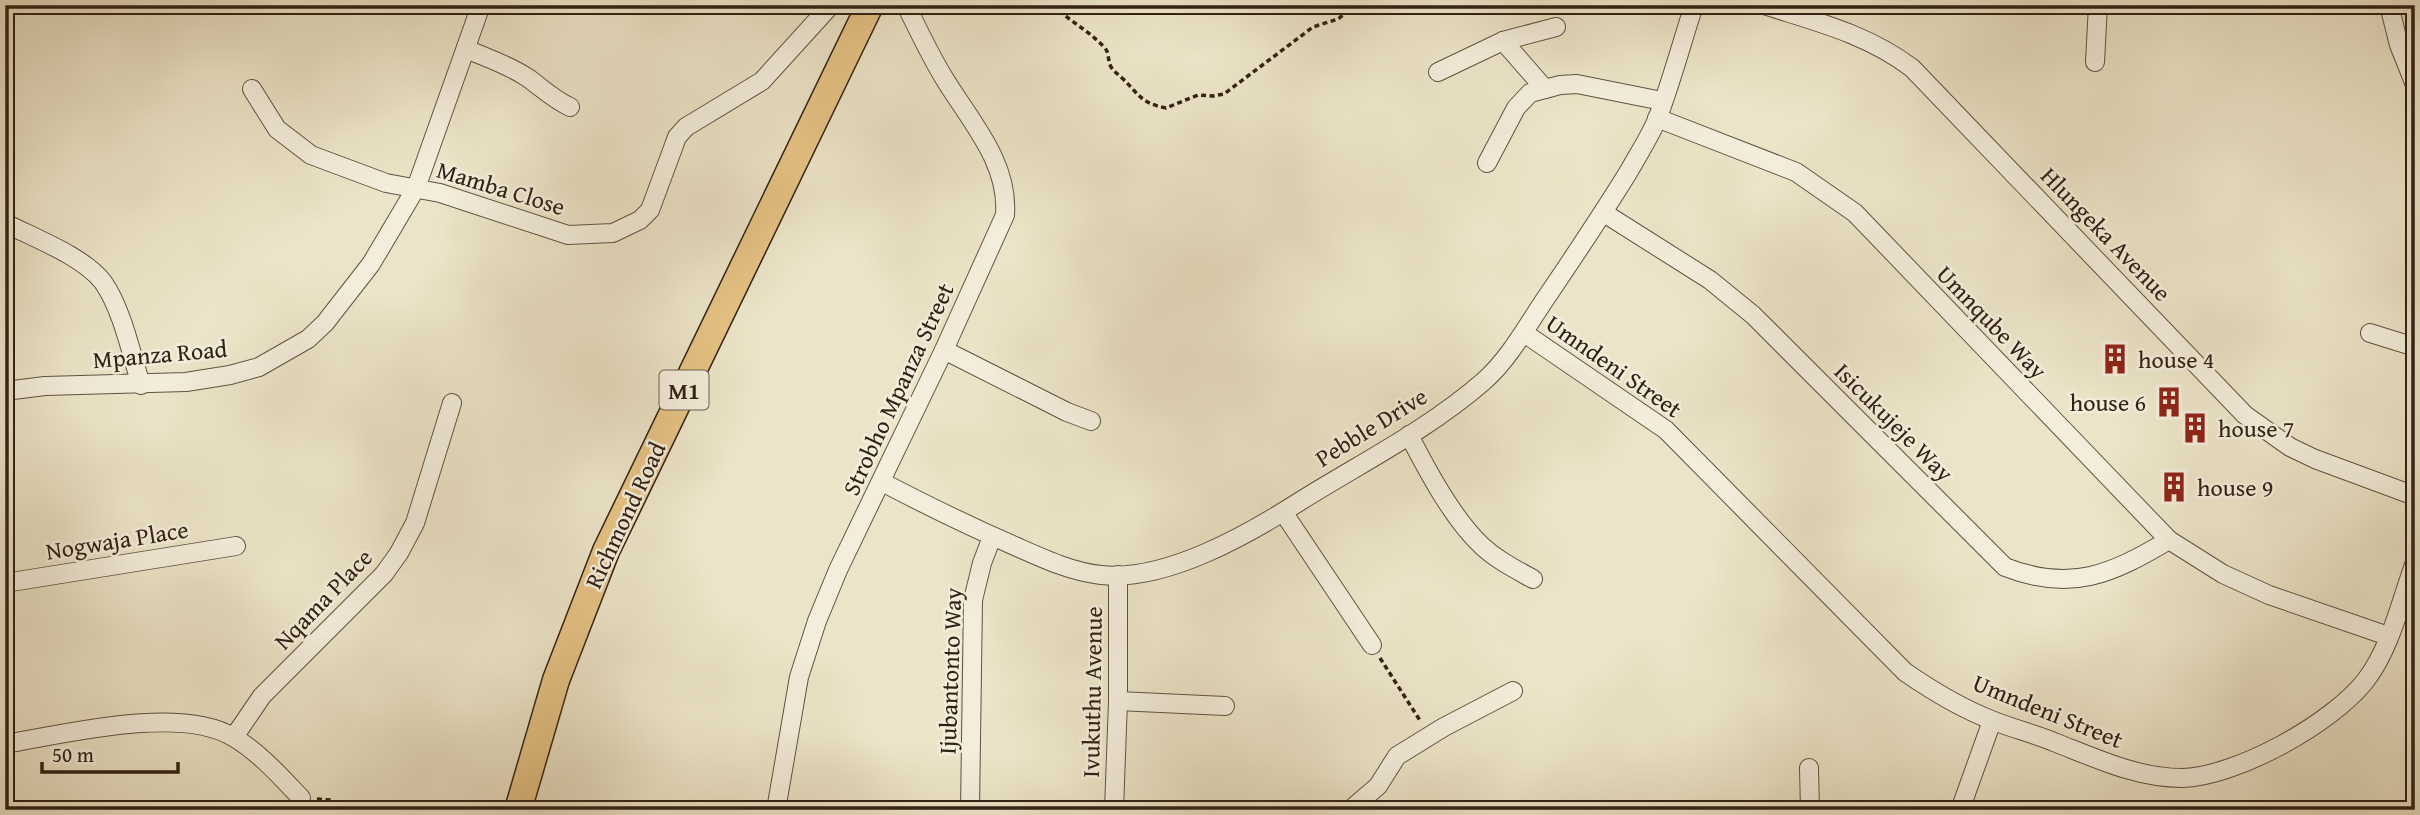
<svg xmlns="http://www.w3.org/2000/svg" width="2420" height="815" viewBox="0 0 2420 815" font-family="'Gentium Book Plus',serif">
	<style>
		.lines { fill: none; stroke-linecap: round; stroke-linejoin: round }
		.minor-casing { stroke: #605241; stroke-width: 20 }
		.highway-casing { stroke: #312114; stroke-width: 29 }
		.path { stroke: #312114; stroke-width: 3.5; stroke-dasharray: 5 3.5; stroke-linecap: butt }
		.minor { stroke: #f3eddb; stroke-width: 18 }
		.highway { stroke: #e6c284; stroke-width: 26 }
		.labels { text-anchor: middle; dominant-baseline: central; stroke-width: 5; stroke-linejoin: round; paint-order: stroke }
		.shield { fill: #f3eddb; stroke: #6b5e50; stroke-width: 2 }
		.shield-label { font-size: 23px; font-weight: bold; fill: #312114 }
		.street-label { font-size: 24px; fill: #312114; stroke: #f3eddb }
		.poi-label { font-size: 24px; fill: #312114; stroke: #f3eddb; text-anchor: start }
	</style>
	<rect width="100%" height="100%" fill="#ece4c8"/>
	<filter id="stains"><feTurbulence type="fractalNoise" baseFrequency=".00286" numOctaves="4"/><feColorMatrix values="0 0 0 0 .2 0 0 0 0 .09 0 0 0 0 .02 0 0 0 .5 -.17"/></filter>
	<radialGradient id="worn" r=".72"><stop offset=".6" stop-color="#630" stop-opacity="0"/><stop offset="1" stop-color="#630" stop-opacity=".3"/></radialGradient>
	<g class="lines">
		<g class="minor-casing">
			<g id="minor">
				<path d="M1764 5C1817 22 1867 34 1912 68L2245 415 2290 447 2315 459 2415 496"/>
				<path d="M2389 5 2399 45 2415 85"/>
				<path d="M1503 41 1545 89"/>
				<path d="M466 49C487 58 509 65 528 78 542 88 553 99 570 107"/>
				<path d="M2095 62 2098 5"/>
				<path d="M1438 72 1503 41 1556 27"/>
				<path d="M252 89 277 129 311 155 386 183 440 193 568 235 613 233 640 220 650 210 673 148 677 137 686 127 762 81 831 5"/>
				<path d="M1657 118 1796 172 1855 213 2169 540 2223 574 2269 595 2388 636"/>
				<path d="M1487 163 1516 108 1530 93 1560 85 1577 84 1662 101"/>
				<path d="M1604 213 1710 280 1753 315 2005 567C2071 593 2112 574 2169 540"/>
				<path d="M5 223C34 238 83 256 103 282 122 309 131 353 141 385"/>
				<path d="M1524 333 1666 430 1905 672C1931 690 1965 710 1994 721 2014 729 2035 734 2054 742 2095 758 2137 778 2182 778 2236 777 2333 723 2366 680 2391 647 2401 600 2415 562"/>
				<path d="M2370 333 2415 347"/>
				<path d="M944 350 1067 412 1091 421"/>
				<path d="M5 391 45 386 186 382 230 375 259 367 308 339 325 323 371 264 416 188 481 5"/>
				<path d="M1409 435C1427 470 1453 519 1482 546 1497 560 1515 569 1533 579"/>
				<path d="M882 482C926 505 971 527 1017 547 1044 559 1072 572 1101 575 1166 582 1249 534 1302 500 1363 462 1429 429 1484 381 1511 357 1529 322 1550 292 1577 252 1604 212 1629 171 1639 153 1651 135 1658 117 1672 80 1682 42 1694 5"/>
				<path d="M1283 512 1372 645"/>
				<path d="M5 583 236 546"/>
				<path d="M1118 701 1225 706"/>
				<path d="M234 737 262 696 384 574 399 553 415 523 452 403"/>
				<path d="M5 744C65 734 180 705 233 737 259 752 281 777 301 798"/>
				<path d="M1809 768 1810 810"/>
				<path d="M776 810 799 677 817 621 838 570 944 350 1005 215C1009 162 970 121 944 78 930 55 918 30 906 5"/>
				<path d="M970 810 973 600 982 563 992 537"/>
				<path d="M1114 810 1118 701V575"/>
				<path d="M1350 810 1378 786 1397 756 1444 727 1513 691"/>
				<path d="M1960 810 1992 721"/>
			</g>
		</g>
		<g class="highway-casing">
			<path id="highway" d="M518 810 556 680 606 551 870 5"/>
		</g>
		<g class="path">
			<path d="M1053 5C1069 21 1088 30 1104 47 1110 53 1107 59 1111 67 1114 72 1118 74 1122 78 1139 94 1140 103 1166 108L1198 95 1213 96 1224 94 1313 27 1338 19 1355 5"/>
			<path d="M1380 658 1421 722"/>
			<path d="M317 799 330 800 351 810"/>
		</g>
		<use href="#minor" class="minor"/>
		<use href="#highway" class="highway"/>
	</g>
	<defs>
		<g id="building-bare" transform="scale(2.415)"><path d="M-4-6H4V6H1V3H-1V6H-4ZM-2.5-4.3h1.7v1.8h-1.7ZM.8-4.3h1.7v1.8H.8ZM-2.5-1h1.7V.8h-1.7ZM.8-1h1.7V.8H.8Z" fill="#8f2418" stroke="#f3eddb" stroke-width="2.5" paint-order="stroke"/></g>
	</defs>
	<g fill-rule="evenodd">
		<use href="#building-bare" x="2115" y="359"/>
		<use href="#building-bare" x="2169" y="402"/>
		<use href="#building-bare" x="2195" y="428"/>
		<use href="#building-bare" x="2174" y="487"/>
	</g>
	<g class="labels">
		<rect class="shield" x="659.5" y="370.5" width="49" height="39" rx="5"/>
		<g class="shield-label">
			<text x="684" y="390">M1</text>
		</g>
		<g class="street-label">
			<text transform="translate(501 188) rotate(17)">Mamba Close</text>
			<text transform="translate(2106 234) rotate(46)">Hlungeka Avenue</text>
			<text transform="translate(1992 322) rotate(46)">Umnqube Way</text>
			<text transform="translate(160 354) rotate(-5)">Mpanza Road</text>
			<text transform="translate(1614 366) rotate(35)">Umndeni Street</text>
			<text transform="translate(898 389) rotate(-65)">Strobho Mpanza Street</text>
			<text transform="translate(1894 422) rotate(45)">Isicukujeje Way</text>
			<text transform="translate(1371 427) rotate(-32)">Pebble Drive</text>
			<text transform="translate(625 515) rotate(-65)">Richmond Road</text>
			<text transform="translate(117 540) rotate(-9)">Nogwaja Place</text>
			<text transform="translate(323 599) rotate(-46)">Nqama Place</text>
			<text transform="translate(950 671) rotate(-88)">Ijubantonto Way</text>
			<text transform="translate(1092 692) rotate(-89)">Ivukuthu Avenue</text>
			<text transform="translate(2048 711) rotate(22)">Umndeni Street</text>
		</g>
		<g class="poi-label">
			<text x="2138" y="359">house 4</text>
			<text x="2146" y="402" text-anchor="end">house 6</text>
			<text x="2218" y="428">house 7</text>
			<text x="2197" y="487">house 9</text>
		</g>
	</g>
	<rect width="2420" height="815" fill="none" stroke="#ece4c8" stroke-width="28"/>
	<rect x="7" y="7" width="2406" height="801" fill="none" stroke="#312114" stroke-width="3.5"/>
	<rect x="14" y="14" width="2392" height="787" fill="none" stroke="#312114" stroke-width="2"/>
	<path d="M42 762v10h136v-10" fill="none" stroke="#312114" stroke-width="3.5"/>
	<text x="52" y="762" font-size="21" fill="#312114" stroke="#f3eddb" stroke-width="5" paint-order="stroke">50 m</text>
	<rect width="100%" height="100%" filter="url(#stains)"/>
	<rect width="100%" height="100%" fill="url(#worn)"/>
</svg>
